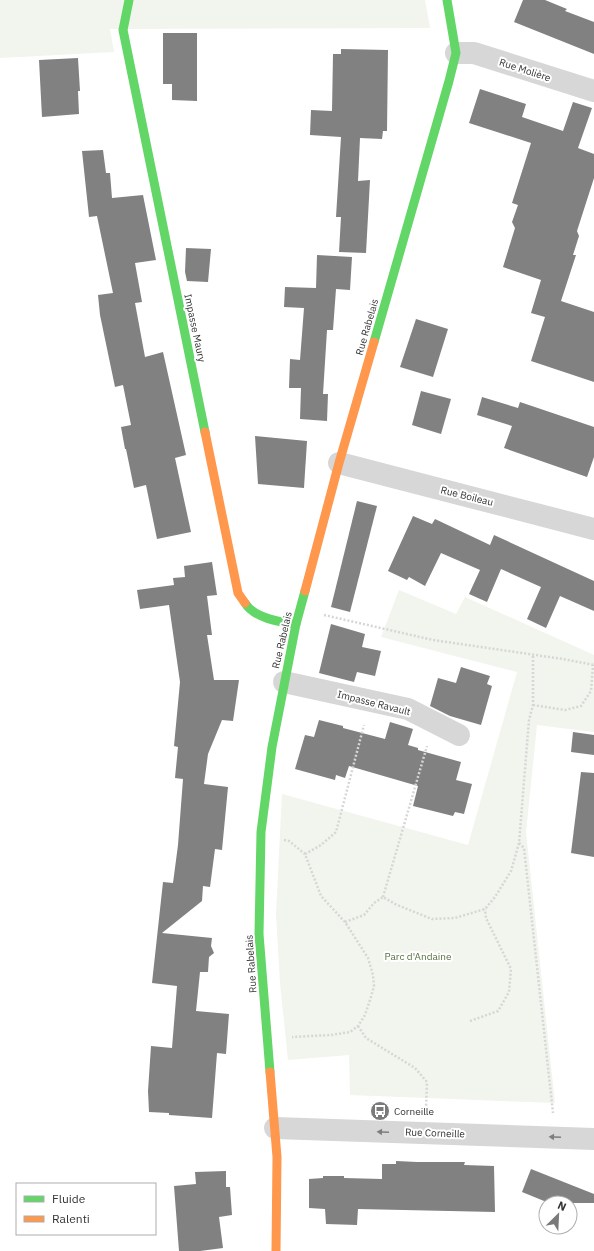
<svg xmlns="http://www.w3.org/2000/svg" width="594" height="1251" viewBox="0 0 594 1251" font-family="'IBM Plex Sans',sans-serif">
	<style>
		.green { fill: #f1f5ed }
		.building { fill: #818181 }
		.lines { fill: none; stroke-linecap: round; stroke-linejoin: round }
		.path { stroke: #d6d6d6; stroke-width: 2.5; stroke-dasharray: 2 2; stroke-linecap: butt }
		.street { stroke: #d7d7d7; stroke-width: 22 }
		.fast { stroke: #63d668; stroke-width: 9 }
		.slow { stroke: #ff974d; stroke-width: 9 }
		.oneway { fill: #7d7d7d }
		.labels { text-anchor: middle; dominant-baseline: central; stroke-width: 4; stroke-linejoin: round; paint-order: stroke }
		.street-label { font-size: 10px; fill: #333; stroke: #fff }
		.park-label { font-size: 10px; fill: #56703f; stroke: #fff }
		.poi-label { font-size: 10px; fill: #333; stroke: #fff; text-anchor: start }
	</style>
	<rect width="100%" height="100%" fill="#fff"/>
	<g class="green">
		<path d="M0 0H425L430 28 110 29 114 52 0 58Z"/>
		<path d="M399 590 456 614 465 597 594 655V732L537 725 526 832 555 1103 350 1095 349 1055 288 1060 280 983 276 914 282 794 468 845 517 672 381 637Z"/>
	</g>
	<g class="building">
		<path d="M523 0H545L567 9 565 11 594 22V54L514 22Z"/>
		<path d="M163 33H197V101L172 100V84H163Z"/>
		<path d="M341 49 388 50 387 131H383L382 139 360 138 358 181 370 180 366 253 339 252 341 217H336L341 137 310 135 311 110 332 111 333 54H341Z"/>
		<path d="M78 58 80 91H78L79 114 42 117 39 60Z"/>
		<path d="M480 89 526 104 522 117 563 131 573 102 592 108 578 148 594 154V178L577 231 579 236 573 255H576L561 301 594 312V382L531 361 545 317 531 313 541 280 503 267 515 228 512 222 518 205 512 203 531 143 469 123Z"/>
		<path d="M103 150 106 173H110L112 198 143 195 156 260 135 263 142 302 135 303 145 357 163 352 186 455 175 458 191 532 157 539 146 485 134 488 126 449H125L121 427 131 425 123 385 115 387 100 315 98 295 113 293 97 216 89 217 82 151Z"/>
		<path d="M186 248 211 249 208 282 187 281 185 272Z"/>
		<path d="M317 255 352 257 350 290 336 289 333 330H327L323 394H328L327 421 300 419 301 388H289L290 359 300 360 304 308 284 307 285 287 316 288Z"/>
		<path d="M416 319 448 329 433 377 400 367Z"/>
		<path d="M421 391 451 399 441 434 412 425Z"/>
		<path d="M482 397 518 408 520 402 594 427V457L587 477 504 448 512 426 477 415Z"/>
		<path d="M255 436 307 441 304 488 258 484Z"/>
		<path d="M357 501 377 506 350 612 331 607Z"/>
		<path d="M413 516 432 524 435 519 490 545 494 535 594 581V611L560 596 546 628 527 619 541 587 501 569 487 602 469 594 480 570 441 553 425 586 409 577 407 580 388 571Z"/>
		<path d="M212 562 217 595 207 596 212 635H207L214 680H239L233 721 222 720 208 754 204 784 228 787 222 850 215 849 210 887 203 886 202 901 162 933 212 938 211 946 214 953 209 957 208 972H200L196 1011 229 1014 226 1054 217 1053 212 1118 169 1115V1113L149 1112 148 1091 151 1046 172 1048 177 986 152 983 163 882 173 883 178 845 183 779 175 778 178 747 174 746 180 682 169 605 140 609 137 590 174 585 173 578 185 577 184 566Z"/>
		<path d="M331 624 365 634 362 647 381 651 375 676 357 672 354 682 319 673Z"/>
		<path d="M461 667 490 676 487 684 492 686 481 725 450 716 430 706 438 678 456 683Z"/>
		<path d="M319 720 343 726V728L385 739 390 722 413 729 408 745 418 748V750L461 762 456 780 472 784 464 814 455 812 453 816 413 806 418 786 349 766 345 778 336 775 335 780 295 769 305 735 314 737Z"/>
		<path d="M573 732 594 735V755L571 752Z"/>
		<path d="M581 772 594 773V857L571 853Z"/>
		<path d="M396 1161 417 1162H465L464 1165 494 1166 495 1212 358 1209 357 1225 326 1224 325 1209 309 1208V1179L323 1178V1176H344V1178L382 1179V1164H396Z"/>
		<path d="M531 1169 594 1194V1203H549L522 1192Z"/>
		<path d="M226 1171V1187H230L232 1215 219 1217 223 1248 200 1251H179L174 1186 196 1184 195 1172Z"/>
	</g>
	<g class="lines">
		<g class="path">
			<path d="M324 615 433 640 563 659 594 665"/>
			<path d="M533 705 565 710 581 706 591 691 593 665"/>
			<path d="M284 840 289 841 305 854 321 896 345 922 368 958 373 975 374 986 371 997 365 1015 358 1026 350 1032 331 1035 292 1037"/>
			<path d="M519 843 524 848 553 1113"/>
			<path d="M305 854 321 845 336 832 364 725"/>
			<path d="M383 897 427 746"/>
			<path d="M345 922 364 915 374 903 383 897 395 904 432 919 455 918 485 909 495 897 511 871 519 843 529 720 533 705V655"/>
			<path d="M470 1021 498 1011 509 992 511 969 486 918 485 909"/>
			<path d="M358 1026 366 1038 415 1068 427 1082 426 1109"/>
		</g>
		<g class="street">
			<path d="M456 53H474L594 91"/>
			<path d="M339 463 594 529"/>
			<path d="M284 682 408 709 459 735"/>
			<path d="M275 1128 594 1139"/>
		</g>
		<g class="fast">
			<path d="M129 0 123 30 205 432"/>
			<path d="M374 342 449 81 456 53 447 0"/>
			<path d="M245 603C254 618 279 622 296 624"/>
			<path d="M270 1072 259 934 261 832 272 747 296 624 305 591"/>
		</g>
		<g class="slow">
			<path d="M205 432 238 593 245 603"/>
			<path d="M305 591 339 463 374 342"/>
			<path d="M270 1072 277 1157 276 1251"/>
		</g>
	</g>
	<defs><path id="oneway-solid" d="M-6-.8H1V-3.2L6.5 0L1 3.2V.8H-6Z"/></defs>
	<g class="oneway">
		<use href="#oneway-solid" transform="translate(383 1132) rotate(-178)"/>
		<use href="#oneway-solid" transform="translate(555 1137) rotate(-178)"/>
	</g>
	<defs>
		<g id="bus-disc" transform="scale(1)"><circle r="9.5" fill="#7a7a7a" stroke="#fff"/><path d="M-5-6H5V4H4V6H2V4H-2V6H-4V4H-5ZM-3.5-4V0h7V-4ZM-3.5 1.2v1.5H-2V1.2ZM2 1.2v1.5H3.5V1.2Z" fill="#fff"/></g>
	</defs>
	<g fill-rule="evenodd">
		<use href="#bus-disc" x="380" y="1111"/>
	</g>
	<g class="labels">
		<g class="street-label">
			<text transform="translate(525 70) rotate(18)">Rue Molière</text>
			<text transform="translate(367 327) rotate(-74)">Rue Rabelais</text>
			<text transform="translate(195 328) rotate(78)">Impasse Maury</text>
			<text transform="translate(467 496) rotate(14)">Rue Boileau</text>
			<text transform="translate(282 640) rotate(-77)">Rue Rabelais</text>
			<text transform="translate(374 703) rotate(14)">Impasse Ravault</text>
			<text transform="translate(251 964) rotate(-94)">Rue Rabelais</text>
			<text transform="translate(435 1133) rotate(2)">Rue Corneille</text>
		</g>
		<g class="park-label">
			<text x="418" y="956">Parc d'Andaine</text>
		</g>
		<g class="poi-label">
			<text x="394" y="1111">Corneille</text>
		</g>
	</g>
	<rect x="16" y="1183" width="140" height="52" fill="#ffffff" stroke="#adadad"/>
	<rect x="24" y="1196" width="20" height="6" fill="#63d668" stroke="#adadad"/>
	<text x="52" y="1203" font-size="12" fill="#333333">Fluide</text>
	<rect x="24" y="1216" width="20" height="6" fill="#ff974d" stroke="#adadad"/>
	<text x="52" y="1223" font-size="12" fill="#333333">Ralenti</text>
	<g transform="translate(558 1215) rotate(24)"><circle r="19" fill="#ffffff" stroke="#adadad"/>
	<path d="M0-3L7 15L0 10L-7 15Z" fill="#7a7a7a"/>
	<text y="-6" font-size="11" font-weight="bold" text-anchor="middle" fill="#333333">N</text>
	</g>
</svg>
